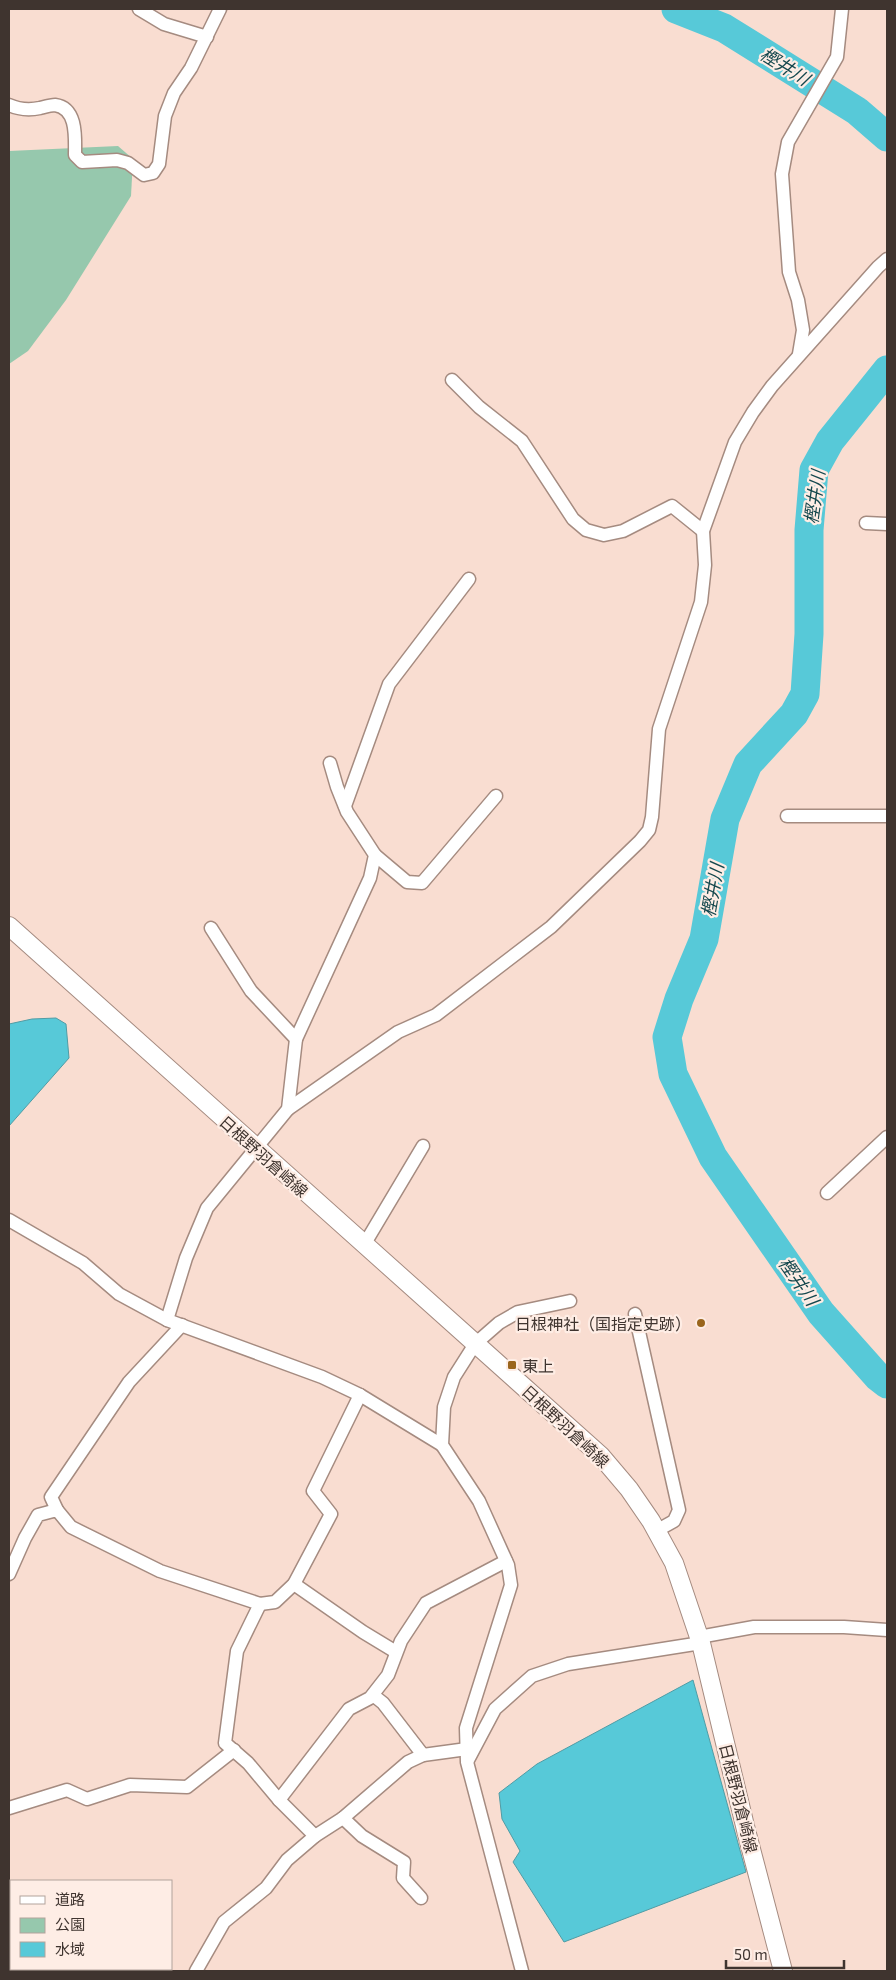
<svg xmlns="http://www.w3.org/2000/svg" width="896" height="1980" viewBox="0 0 896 1980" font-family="'Exo 2','Noto Sans JP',sans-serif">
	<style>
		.green { fill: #96c8ad }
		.water { fill: #57c9d8; stroke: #509ca5 }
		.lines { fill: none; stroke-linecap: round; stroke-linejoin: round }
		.river { stroke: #57c9d8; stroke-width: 29 }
		.minor-casing { stroke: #a58b80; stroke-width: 15 }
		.secondary-casing { stroke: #a58b80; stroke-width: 20 }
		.minor { stroke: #fff; stroke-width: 12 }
		.secondary { stroke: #fff; stroke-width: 18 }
		.poi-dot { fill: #9a651c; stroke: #feede5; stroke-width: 2 }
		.labels { text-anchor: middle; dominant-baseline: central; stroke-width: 4.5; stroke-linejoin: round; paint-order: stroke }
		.street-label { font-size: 16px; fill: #3f342f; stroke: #feede5 }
		.poi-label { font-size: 16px; fill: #3f342f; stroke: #feede5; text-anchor: end }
		.water-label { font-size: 18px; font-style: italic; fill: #15484e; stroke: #feede5 }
	</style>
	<rect width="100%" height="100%" fill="#f9ddd1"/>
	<path class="green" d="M118 146 133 159 131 196 66 300 28 351 9 364V151Z"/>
	<g class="water">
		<path d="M56 1018 66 1024 69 1058 9 1126V1024L32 1019Z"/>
		<path d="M693 1680 746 1872 564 1942 513 1862 520 1851 502 1819 499 1793 537 1764Z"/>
	</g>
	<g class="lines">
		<g class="river">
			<path d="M676 9 724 28 857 111 887 137"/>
			<path d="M887 370 830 441 814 470 809 530V634L805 694 794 714 748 764 725 819 704 939 679 999 667 1037 673 1074 713 1157 821 1313 878 1377 887 1384"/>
		</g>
		<g class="minor-casing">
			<g id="minor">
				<path d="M139 9 164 24 207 37"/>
				<path d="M9 105C18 109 30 110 40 108 44 107 51 105 55 105 78 108 75 139 75 155L82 162 117 160 128 163 144 175 153 173 159 164 165 116 174 93 191 68 220 9"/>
				<path d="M799 354 803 330 798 300 789 272 782 174 788 142 837 57 842 9"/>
				<path d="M452 380 479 407 522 441 573 519 586 530 604 535 623 531 672 506 703 531"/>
				<path d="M866 523 887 524"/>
				<path d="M345 806 389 684 469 579"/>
				<path d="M787 816H887"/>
				<path d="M375 855 407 882 422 883 496 796"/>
				<path d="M296 1039 370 878 375 855 347 812 337 787 330 763"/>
				<path d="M288 1109 398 1032 436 1015 551 927 640 841 649 830 652 817 659 729 701 602 705 565 703 531 735 442 753 412 772 386 878 267 887 259"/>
				<path d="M827 1193 887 1137"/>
				<path d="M9 1220 83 1263 119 1294 167 1320 322 1377 360 1395 442 1445"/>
				<path d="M364 1245 423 1146"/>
				<path d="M635 1314 679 1510 674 1521 656 1531"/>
				<path d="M167 1320 186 1258 207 1208 288 1109 296 1039 251 991 211 928"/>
				<path d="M57 1510 51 1497 129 1382 182 1325"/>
				<path d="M9 1574 25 1538 38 1515 57 1510 71 1527 160 1571 260 1604 237 1651 225 1743 248 1763 279 1800 315 1836"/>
				<path d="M294 1584 363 1632 396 1652"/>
				<path d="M260 1604 275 1602 294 1584 331 1514 313 1491 360 1395"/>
				<path d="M699 1637 754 1627H844L887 1630"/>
				<path d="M373 1695 383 1703 423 1755"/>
				<path d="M468 1760 495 1709 532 1676 568 1664 701 1643"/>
				<path d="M279 1800 349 1709 370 1698 388 1675 401 1641 426 1603 506 1561"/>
				<path d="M9 1808 67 1790 87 1799 130 1785 187 1787 234 1750"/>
				<path d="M343 1818 362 1836 404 1862 403 1878 421 1898"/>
				<path d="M196 1971 224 1922 266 1888 287 1860 315 1836 343 1818 408 1762 423 1755 467 1749"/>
				<path d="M522 1971 467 1762 466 1728 511 1585 508 1565 479 1501 442 1445 444 1407 454 1377 475 1344 499 1323 518 1312 570 1301"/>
			</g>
		</g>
		<g class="secondary-casing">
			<path id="secondary" d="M9 926 601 1456 629 1489 651 1521 674 1563 701 1643 746 1830 783 1971"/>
		</g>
		<use href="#minor" class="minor"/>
		<use href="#secondary" class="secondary"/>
	</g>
	<g class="poi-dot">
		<circle cx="701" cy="1323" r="5"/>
		<rect x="507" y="1360" width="10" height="10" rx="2.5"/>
	</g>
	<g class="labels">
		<g class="street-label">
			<text transform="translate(264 1156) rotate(42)">日根野羽倉崎線</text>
			<text transform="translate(566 1426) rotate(43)">日根野羽倉崎線</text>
			<text transform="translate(739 1798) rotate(76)">日根野羽倉崎線</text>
		</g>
		<g class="poi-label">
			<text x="691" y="1323">日根神社（国指定史跡）</text>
			<text x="522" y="1365" text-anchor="start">東上</text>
		</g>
		<g class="water-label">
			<text transform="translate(785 66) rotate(32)">樫井川</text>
			<text transform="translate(814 497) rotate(-82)">樫井川</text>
			<text transform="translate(712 890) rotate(-80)">樫井川</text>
			<text transform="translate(799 1281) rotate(55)">樫井川</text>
		</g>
	</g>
	<rect width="896" height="1980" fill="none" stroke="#3f342f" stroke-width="20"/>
	<rect x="10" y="1880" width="162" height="90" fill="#feede5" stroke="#b2a39c"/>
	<rect x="20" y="1896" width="25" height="8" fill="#ffffff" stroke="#b2a39c"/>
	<text x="55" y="1905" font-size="15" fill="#3f342f">道路</text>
	<rect x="20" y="1918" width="25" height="15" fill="#96c8ad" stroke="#b2a39c"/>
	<text x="55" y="1930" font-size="15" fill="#3f342f">公園</text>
	<rect x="20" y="1942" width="25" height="15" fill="#57c9d8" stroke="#b2a39c"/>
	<text x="55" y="1955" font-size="15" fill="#3f342f">水域</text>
	<path d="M726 1960v8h118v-8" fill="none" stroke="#3f342f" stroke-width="2.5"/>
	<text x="734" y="1960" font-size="15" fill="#3f342f" stroke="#feede5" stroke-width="4" paint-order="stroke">50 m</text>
</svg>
